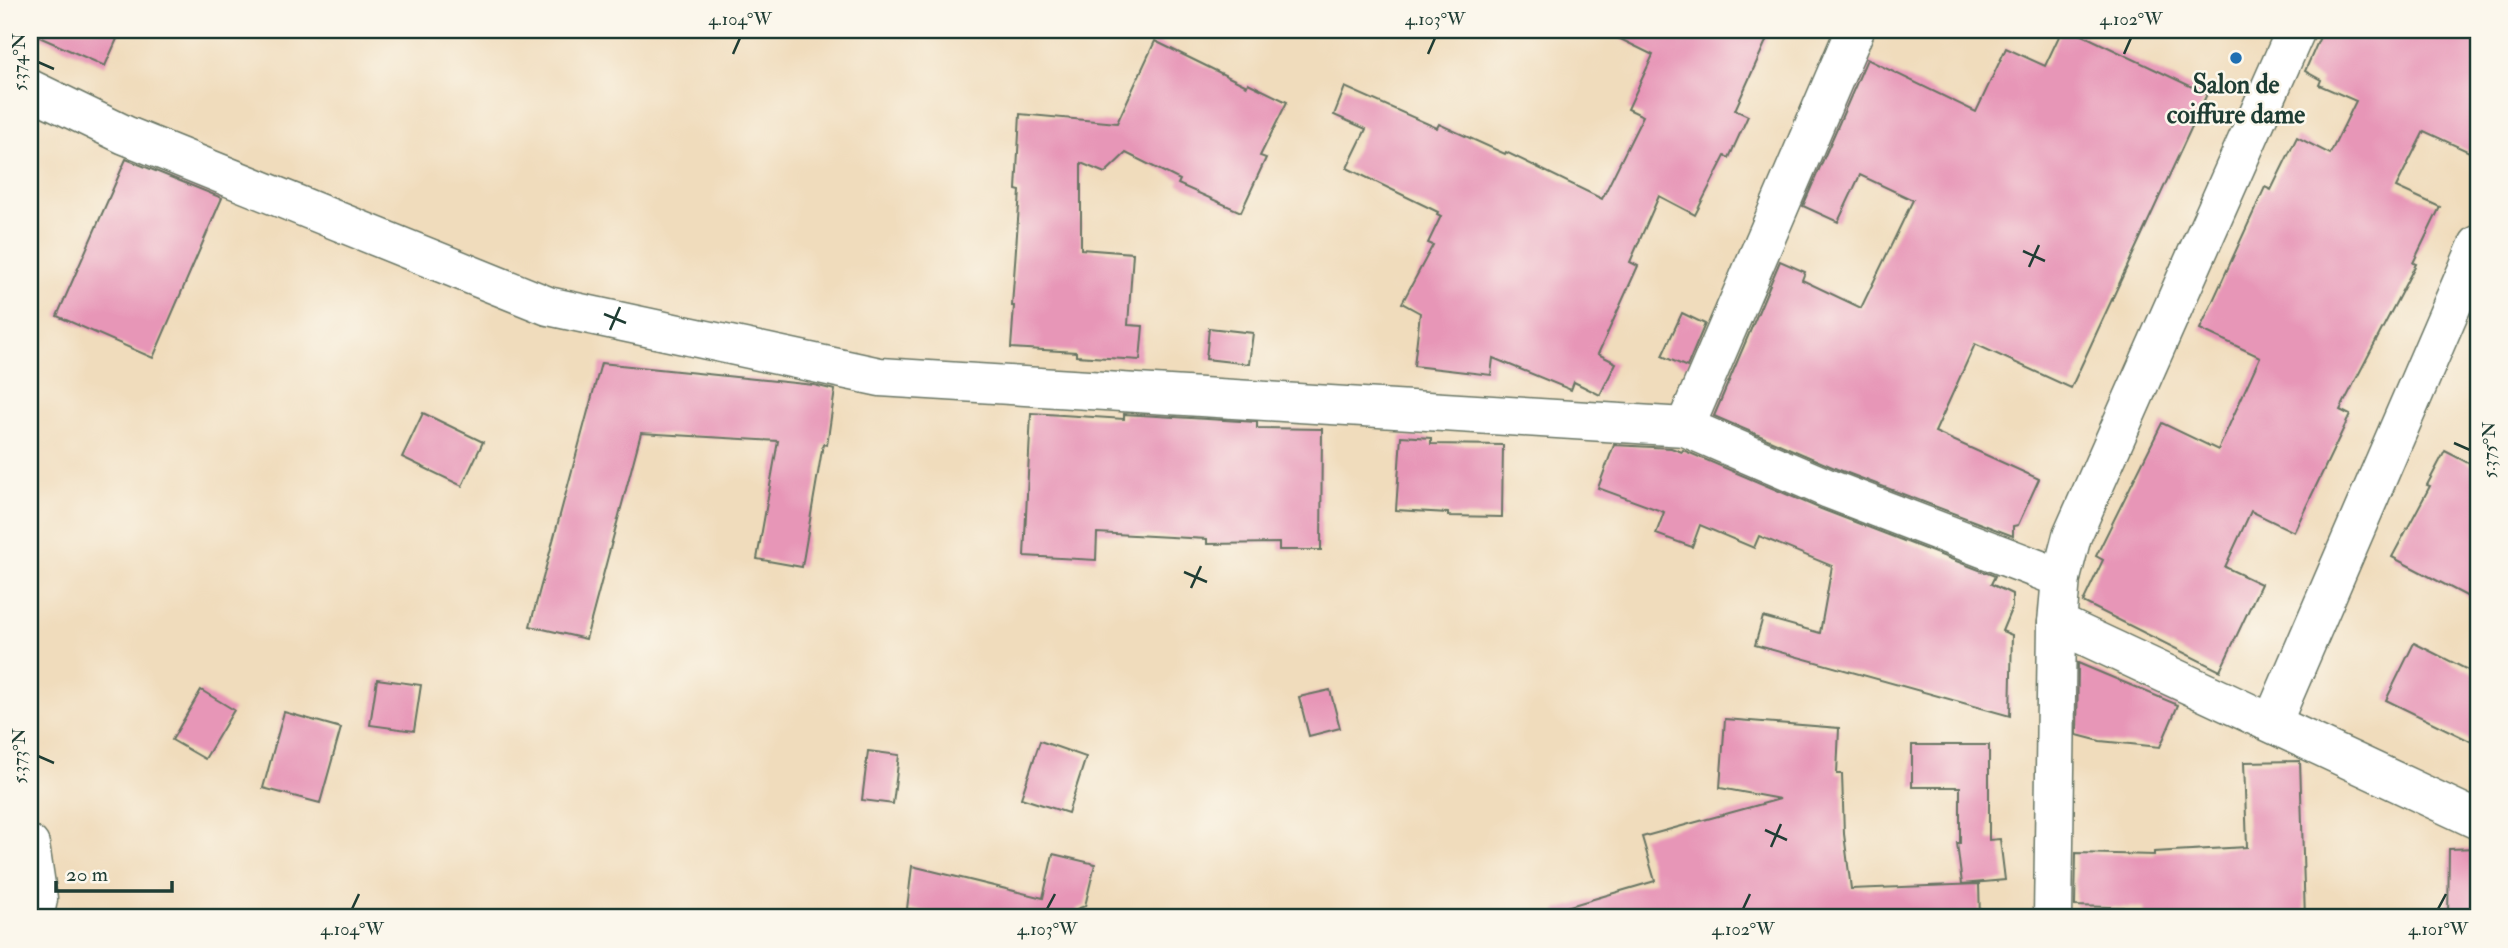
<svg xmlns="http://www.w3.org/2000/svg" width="2508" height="948" viewBox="0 0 2508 948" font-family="'IM FELL Double Pica',serif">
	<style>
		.building { fill: #e796b7 }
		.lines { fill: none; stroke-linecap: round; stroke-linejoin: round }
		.minor-casing { stroke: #687564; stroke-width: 41 }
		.minor { stroke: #fff; stroke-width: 38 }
		.ticks { fill: none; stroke: #1f3d34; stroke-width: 2.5 }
		.poi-dot { fill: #1f6fb2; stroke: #fbf7ec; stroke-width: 2.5 }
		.labels { text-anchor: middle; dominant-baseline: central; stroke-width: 5; stroke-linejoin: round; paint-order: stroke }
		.poi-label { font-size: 26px; font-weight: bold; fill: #1f3d34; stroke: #fbf7ec }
		.neatline { fill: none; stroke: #1f3d34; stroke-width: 2.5 }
		.ticks-label { font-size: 18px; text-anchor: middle; fill: #1f3d34 }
	</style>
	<rect width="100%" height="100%" fill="#fbf7ec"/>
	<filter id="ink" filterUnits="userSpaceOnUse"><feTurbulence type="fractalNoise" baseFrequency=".0143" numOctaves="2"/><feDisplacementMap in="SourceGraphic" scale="14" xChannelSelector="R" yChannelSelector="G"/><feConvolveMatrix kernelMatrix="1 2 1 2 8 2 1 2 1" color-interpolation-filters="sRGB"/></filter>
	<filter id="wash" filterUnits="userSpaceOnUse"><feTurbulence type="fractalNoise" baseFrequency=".00686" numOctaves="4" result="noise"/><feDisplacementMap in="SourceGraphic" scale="28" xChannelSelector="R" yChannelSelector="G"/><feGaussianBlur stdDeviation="1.57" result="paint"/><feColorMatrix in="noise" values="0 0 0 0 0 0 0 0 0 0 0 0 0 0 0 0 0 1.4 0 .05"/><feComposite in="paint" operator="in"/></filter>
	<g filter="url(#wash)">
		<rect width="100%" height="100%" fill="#f0dcbc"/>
		<g id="blocks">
			<g class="building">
				<path d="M30 30H121L105 66 30 33Z"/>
				<path d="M1602 30H1771L1735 110 1748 116 1729 158 1725 156 1695 215 1659 196 1630 262 1638 266 1598 354 1616 363 1600 395 1574 382 1571 390 1493 358 1491 375 1414 366 1420 313 1402 303 1433 245 1428 243 1441 216 1437 214 1438 212 1347 168 1366 129 1334 115 1345 87 1437 128 1439 124 1505 154 1506 152 1602 199 1643 116 1628 109 1653 55Z"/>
				<path d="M2062 30H2072L2207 94 2071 388 1975 344 1935 432 2039 479 2018 525 2013 526V536L1837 469 1714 416 1780 261 1805 272 1802 280 1861 308 1913 200 1860 175 1838 222 1803 206 1867 59 1976 112 2006 48 2045 66Z"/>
				<path d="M2323 30H2478V156L2424 131 2396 187 2440 207 2413 263 2416 264 2340 410 2350 415 2294 532 2251 511 2225 567 2261 584 2220 671 2083 602 2103 560 2096 556 2162 423 2218 450 2260 357 2200 329 2265 187 2271 190 2297 137 2330 154 2356 101 2319 85 2321 80 2305 71Z"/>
				<path d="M1155 41 1247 86 1248 83 1287 102 1260 156 1266 158 1241 212 1178 184 1180 180 1126 153 1105 173 1081 163V249L1133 253 1128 325 1143 326 1140 360 1076 356V352L1011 348 1014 306H1012L1020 191 1016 190 1020 114 1117 123Z"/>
				<path d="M126 159 222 198 153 358 57 316Z"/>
				<path d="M1682 313 1705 324 1687 367 1662 356Z"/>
				<path d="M1209 328 1253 333 1249 364 1206 359Z"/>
				<path d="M601 363 814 385 835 390 827 445 823 444 802 567 757 559 778 441 641 433 586 639 530 626Z"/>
				<path d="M423 413 483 442 462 486 402 457Z"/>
				<path d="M1031 413 1124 419V414L1257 422V428L1322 429 1321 550H1279V543L1207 544V539L1097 533 1096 560 1024 556Z"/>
				<path d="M1401 436 1431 438V444L1503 445 1502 517 1448 516V513L1396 510Z"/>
				<path d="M1614 445 1671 448 1682 452 1683 450 1821 509 1995 576 1991 584 2012 594V607L2002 631 2012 635 2010 716 1755 645 1763 617 1820 633 1832 566 1759 536 1754 548 1700 525 1692 547 1656 534 1664 512 1598 488Z"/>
				<path d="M2445 451 2478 468V602L2392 557 2430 486 2427 485Z"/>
				<path d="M2414 643 2478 675V745L2386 700Z"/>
				<path d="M2078 663 2178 705 2160 747 2100 741 2077 735Z"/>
				<path d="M377 679 421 685 414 731 370 725Z"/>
				<path d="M201 690 234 710 205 759 172 740Z"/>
				<path d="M1330 690 1340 728 1309 736 1299 697Z"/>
				<path d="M284 712 341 728 320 803 263 788Z"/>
				<path d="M1725 719 1839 728 1837 774H1842L1844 834 1851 889 1979 884 1980 918H1557L1556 910 1655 881 1642 837 1780 799 1720 788Z"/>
				<path d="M1040 741 1086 757 1068 813 1021 798Z"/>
				<path d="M1912 745H1989V840L2000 839 2005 880 1962 884 1957 843H1960V787H1912Z"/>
				<path d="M868 751 899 755 893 804 862 800Z"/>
				<path d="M2300 761 2305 918H2145L2144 908 2075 906 2076 853 2154 855V852L2247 847 2244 762Z"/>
				<path d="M2478 848V918H2448L2449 849Z"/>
				<path d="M1053 854 1095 864 1085 906 1077 909 1076 918H984L907 909 912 866 1043 898Z"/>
			</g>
		</g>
	</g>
	<g filter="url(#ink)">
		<use href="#blocks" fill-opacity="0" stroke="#687564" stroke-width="2"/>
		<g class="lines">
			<g class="minor-casing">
				<g id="minor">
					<path d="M30 89 125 135 548 306 880 377 1685 427 1829 489 2061 578"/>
					<path d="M1685 427 1855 30"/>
					<path d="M2057 623 2478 820"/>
					<path d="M2272 723 2478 245"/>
					<path d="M30 845 38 899 34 918"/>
					<path d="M2053 918 2057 623 2061 578 2072 536 2296 30"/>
				</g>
			</g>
			<use href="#minor" class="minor"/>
		</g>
	</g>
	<path class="ticks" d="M733 54 740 38M1428 54 1435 38M2124 54 2131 38M38 62 54 69M2023 251 2045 261M2029 267 2039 245M604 314 626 323M610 330 620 307M2454 443 2470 450M1184 572 1207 582M1191 588 1201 566M38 756 54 763M1765 830 1787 840M1771 847 1781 824M352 909 359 894M1047 909 1055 894M1743 909 1750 894M2438 909 2446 894"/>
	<circle class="poi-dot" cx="2236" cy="58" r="7"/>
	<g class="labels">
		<g class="poi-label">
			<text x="2236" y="85">Salon de<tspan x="2236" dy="30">coiffure dame</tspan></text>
		</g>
	</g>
	<rect width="2508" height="948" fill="none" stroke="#fbf7ec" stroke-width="77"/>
	<path d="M56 881v10h116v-10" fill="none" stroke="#1f3d34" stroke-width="3.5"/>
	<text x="66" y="881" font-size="21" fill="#1f3d34" stroke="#fbf7ec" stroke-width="5" paint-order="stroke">20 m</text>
	<rect x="38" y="38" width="2432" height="871" class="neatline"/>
	<g class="ticks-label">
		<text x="740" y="25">4.104°W</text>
		<text x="1435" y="25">4.103°W</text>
		<text x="2131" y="25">4.102°W</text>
		<text transform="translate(19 62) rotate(-90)" y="6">5.374°N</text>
		<text transform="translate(2489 450) rotate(-90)" y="6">5.375°N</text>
		<text transform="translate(19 756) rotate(-90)" y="6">5.373°N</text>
		<text x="352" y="935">4.104°W</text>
		<text x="1047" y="935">4.103°W</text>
		<text x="1743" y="935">4.102°W</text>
		<text x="2438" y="935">4.101°W</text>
	</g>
</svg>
